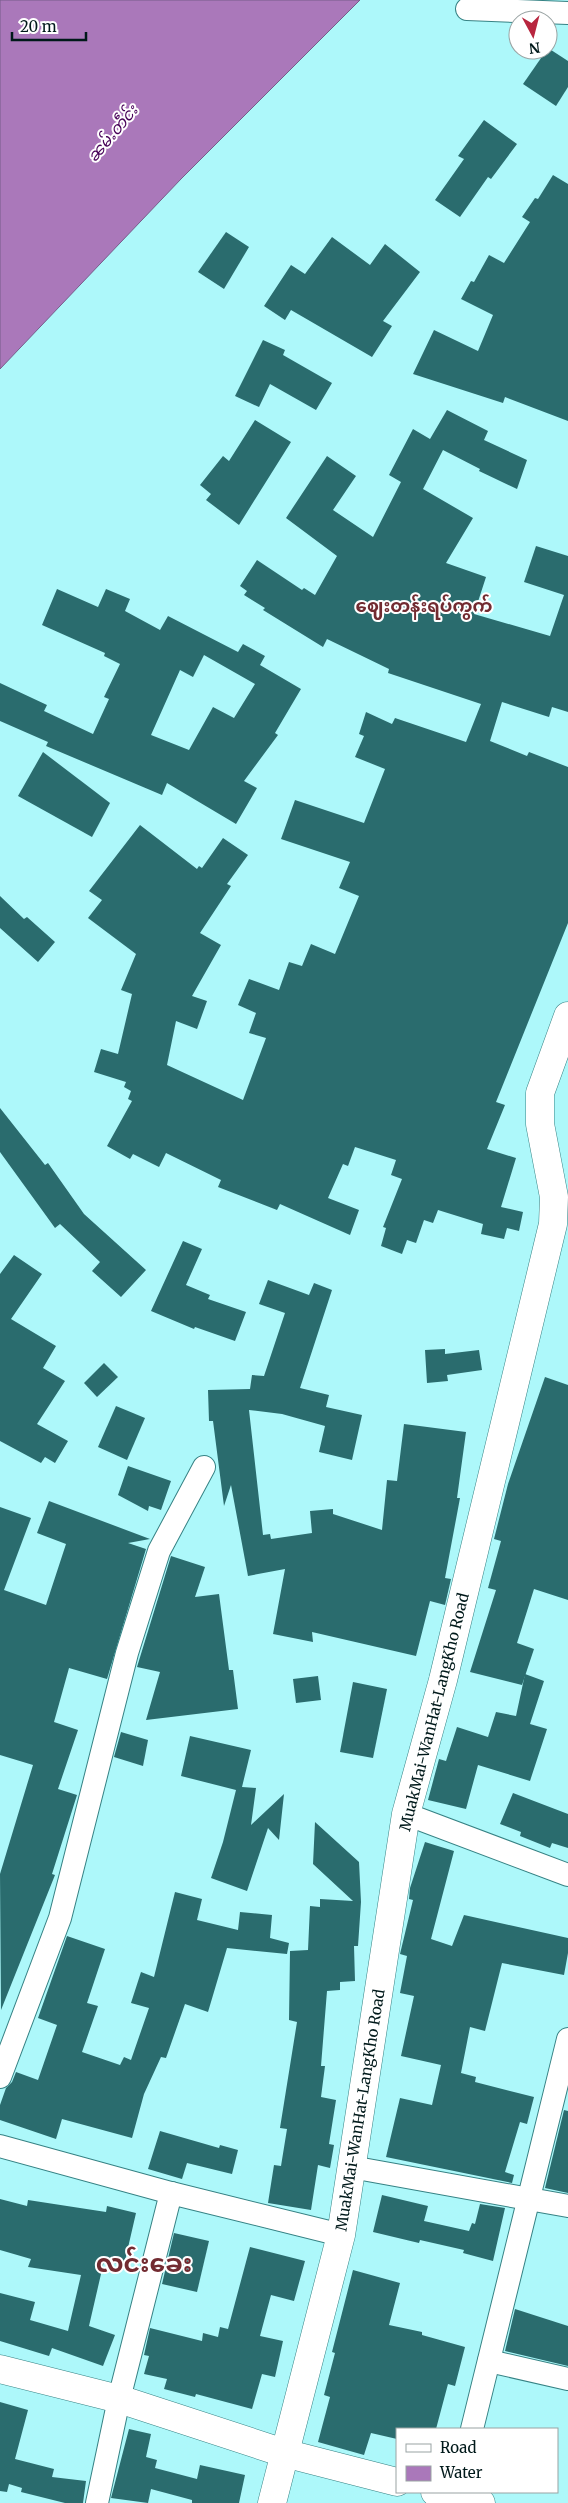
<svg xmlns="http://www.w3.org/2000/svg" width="568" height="2503" viewBox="0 0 568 2503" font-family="Merriweather,'Noto Sans Myanmar',serif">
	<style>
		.water { fill: #aa78ba; stroke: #775c8a }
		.building { fill: #2a6c6e; fill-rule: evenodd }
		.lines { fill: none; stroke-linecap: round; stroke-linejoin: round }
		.street-casing { stroke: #368284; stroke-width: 24 }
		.secondary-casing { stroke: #368284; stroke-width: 29 }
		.street { stroke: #fff; stroke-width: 22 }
		.secondary { stroke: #fff; stroke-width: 28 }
		.labels { text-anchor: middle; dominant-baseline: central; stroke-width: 4; stroke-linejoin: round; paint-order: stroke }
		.street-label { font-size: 15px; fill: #00191a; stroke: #fff }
		.water-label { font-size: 16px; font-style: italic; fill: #470258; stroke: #fff }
		.quarter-label { font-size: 18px; font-weight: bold; fill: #722b31; stroke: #fff }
		.town-label { font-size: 25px; font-weight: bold; fill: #722b31; stroke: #fff }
	</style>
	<rect width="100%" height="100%" fill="#adf8fa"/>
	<path class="water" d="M0 0H360L181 179 0 369Z"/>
	<g class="building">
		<path d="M548 48 568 61V87L556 106 523 84Z"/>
		<path d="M484 120 517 144 491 179 488 177 460 217 435 200 464 159 458 156Z"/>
		<path d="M553 175 568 184V421L505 397 503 403 413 374 434 330 478 351 493 315 461 299 471 281 474 282 489 255 504 263 530 222 522 217 535 198 538 199Z"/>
		<path d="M226 232 249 247 224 289 198 272Z"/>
		<path d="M332 237 370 265 385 244 420 272 383 321 392 326 372 357 291 310 285 320 264 306 291 265 305 274Z"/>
		<path d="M263 340 285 350 283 355 332 383 316 410 270 384 259 407 235 396Z"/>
		<path d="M447 410 488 431 484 440 527 460 517 489 479 471 480 469 443 450 423 489 473 518 446 563 486 577 474 614 550 636 564 595 524 582 536 546 568 556V712L552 707 549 717 502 702 490 741 527 756 529 752 568 767V923L496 1102 505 1105 487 1149 516 1158 501 1207 523 1212 519 1231 507 1228 504 1239 481 1234 483 1224 438 1210 433 1223 424 1220 416 1243 407 1240 402 1254 381 1246 386 1228 383 1227 402 1179 391 1175 396 1160 355 1147 348 1166 343 1164 328 1198 359 1210 350 1235 280 1204 277 1210 218 1187 221 1180 166 1153 159 1167 133 1154 130 1159 107 1146 132 1101 128 1099 131 1091 124 1087 126 1082 94 1072 101 1049 118 1054 132 994 121 990 136 954 88 918 102 900 89 891 140 825 197 869 199 866 202 868 223 838 248 855 227 884 231 886 200 933 221 945 192 996 207 1001 197 1029 176 1021 167 1065 243 1100 266 1038 249 1033 256 1013 238 1005 249 979 279 990 289 962 302 966 311 944 335 954 359 896 339 888 350 862 281 839 295 800 364 823 385 769 355 757 364 736 359 734 366 712 392 724 395 718 466 742 481 704 388 673 389 669 327 639 323 647 263 610 265 608 244 595 247 591 240 586 257 560 302 590 304 588 315 595 337 556 286 518 327 456 356 476 333 510 373 537 401 482 389 475 413 429 430 439Z"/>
		<path d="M255 420 291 442 239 525 206 500 211 494 200 485 223 456 229 461Z"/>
		<path d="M57 589 98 607 106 589 130 599 125 611 160 630 168 616 238 652 243 644 265 656 260 665 301 689 275 733 278 735 244 781 257 788 236 824 167 783 162 795 46 746 48 742 0 721V683L47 705 44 711 93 734 109 699 104 697 120 664 104 656 105 653 42 625ZM204 655 255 684 234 718 213 707 189 750 151 735 180 670 193 677Z"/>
		<path d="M43 752 110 803 92 837 18 796Z"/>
		<path d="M0 896 24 919 27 917 55 942 38 962 0 928Z"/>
		<path d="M0 1108 45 1165 48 1163 84 1214 146 1270 121 1297 92 1271 100 1262 60 1224 55 1228 0 1152Z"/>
		<path d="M183 1241 202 1249 186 1285 210 1295 208 1299 246 1312 235 1341 195 1327 194 1329 151 1311Z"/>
		<path d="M14 1255 42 1274 11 1319 56 1346 43 1368 65 1381 37 1424 68 1441 55 1463 45 1457 41 1463 0 1441V1274Z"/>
		<path d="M268 1280 309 1295 314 1283 332 1290 300 1388 329 1395 326 1407 362 1415 352 1460 319 1452 325 1426 282 1414 249 1410 263 1535 270 1534 271 1539 312 1533 310 1511 333 1509V1514L382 1530 387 1480 397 1481 404 1424 466 1432 457 1498H460L445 1578 451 1579 445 1605 430 1601 416 1656 312 1632 313 1642 273 1634 285 1569 248 1576 231 1485 224 1506 213 1421H209L208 1390 250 1389 252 1375 264 1376 285 1313 259 1304Z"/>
		<path d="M445 1349V1354L479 1350 482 1370 447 1375 448 1381 427 1383 425 1350Z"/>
		<path d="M104 1363 118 1377 97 1397 84 1383Z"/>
		<path d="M545 1377 568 1385V1600L534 1589 517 1643 534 1649 522 1685 470 1672 496 1590 488 1588 501 1541 494 1539 508 1484Z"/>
		<path d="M116 1406 145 1418 127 1460 98 1447Z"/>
		<path d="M128 1466 171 1481 161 1510 149 1506 148 1511 118 1495Z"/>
		<path d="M49 1501 150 1539 128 1543 146 1549 107 1679 69 1668 54 1722 78 1730 58 1789 77 1795 52 1874 55 1875 1 2010 0 1874 33 1765 0 1755V1507L31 1518 4 1590 46 1605 66 1544 37 1533Z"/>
		<path d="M171 1556 205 1567 195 1597 219 1594 229 1670H233L238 1709 146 1720 160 1672 137 1667Z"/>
		<path d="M525 1674 544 1681 530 1724 547 1729 530 1781 478 1765 466 1809 428 1800 439 1759 446 1761 457 1727 488 1737 496 1712 516 1716Z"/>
		<path d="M318 1676 321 1700 296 1703 293 1679Z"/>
		<path d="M353 1682 387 1689 373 1758 340 1752Z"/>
		<path d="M121 1732 148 1740 143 1766 114 1757Z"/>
		<path d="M190 1736 251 1750 242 1787 256 1788 251 1825 284 1794 279 1840 268 1828 247 1891 211 1878 223 1842 236 1790 181 1776Z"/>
		<path d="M513 1793 568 1814V1848L552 1843 550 1848 520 1836 521 1832 500 1824Z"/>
		<path d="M315 1822 359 1862 361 1902 358 1946H354L355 1981 340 1982V1990L327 1991 321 2066H325L321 2097 336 2100 329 2144 334 2145 330 2168 318 2165 311 2210 268 2203 274 2165 281 2166 287 2129 280 2128 297 2022 289 2020 290 1951 308 1950 310 1906 320 1907V1899L353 1901 313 1864Z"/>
		<path d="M425 1842 454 1851 431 1939 452 1946 464 1915 568 1938V1953L564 1975 502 1963 485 2031 470 2027 461 2073 476 2077 475 2082 534 2097 527 2124 520 2122 505 2172 514 2175 512 2183 386 2157 400 2098 432 2105 441 2065 401 2056 414 1996 400 1993 407 1956 400 1954 413 1900 409 1899 410 1888Z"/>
		<path d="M175 1892 202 1899 197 1920 238 1930 240 1912 272 1915 270 1938 289 1943 287 1954 227 1948 208 2012 185 2004 166 2058 161 2057 144 2094 132 2138 62 2119 56 2139 0 2120V2105L6 2088 12 2082 16 2072 38 2080 57 2025 38 2018 67 1936 105 1949 87 2003 98 2006 82 2052 120 2065 124 2057 131 2060 149 2008 131 2003 141 1972 154 1977Z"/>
		<path d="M564 2110 568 2111V2193L545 2188Z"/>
		<path d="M160 2131 219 2148 220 2145 238 2150 232 2174 187 2163 182 2179 148 2169Z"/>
		<path d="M382 2195 428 2206 424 2221 469 2231 472 2223 475 2224 480 2204 505 2208 493 2261 463 2253 464 2250 420 2240 419 2243 373 2232Z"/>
		<path d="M0 2199 27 2206 28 2200 106 2212 107 2206 136 2213 124 2265 104 2261 89 2326 115 2335 103 2366 52 2348 49 2356 0 2341V2293L35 2302 30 2320 68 2331 81 2275 28 2267 31 2259 0 2250Z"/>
		<path d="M174 2233 209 2241 197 2292 162 2284Z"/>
		<path d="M250 2247 305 2261 294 2301 271 2295 260 2336 283 2341 275 2377 262 2374 252 2409 196 2394 195 2397 164 2389 167 2379 144 2374 149 2356 144 2355 150 2328 202 2341 203 2333 218 2337 220 2327 228 2329Z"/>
		<path d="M353 2270 400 2283 389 2325 422 2332V2335L465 2347 455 2386 448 2384 436 2429H397V2439L371 2433 364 2455 318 2442 330 2397 324 2395 335 2353 332 2352Z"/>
		<path d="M515 2309 568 2326V2366L505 2351Z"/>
		<path d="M0 2402 28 2410 15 2459 54 2469 52 2477 86 2481 83 2503H65L21 2492 22 2488 9 2484 7 2492 0 2491Z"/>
		<path d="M129 2429 151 2434 146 2457 157 2460 155 2468 197 2479 200 2465 245 2475 239 2503H192V2500L151 2489 148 2503 111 2498Z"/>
	</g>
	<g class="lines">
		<g class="street-casing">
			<g id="street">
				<path d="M467 9 568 13"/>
				<path d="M406 1814 568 1875"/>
				<path d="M0 2077 60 1918 127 1653 159 1551 204 1467"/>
				<path d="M0 2146 171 2193 341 2235"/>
				<path d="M351 2167 568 2206"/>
				<path d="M489 2361 568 2379"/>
				<path d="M472 2429 568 2039"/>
				<path d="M97 2503 119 2399 171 2193"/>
			</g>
		</g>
		<g class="secondary-casing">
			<g id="secondary">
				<path d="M0 2369 119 2399 284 2453 397 2482"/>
				<path d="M435 2492 481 2503"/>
				<path d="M272 2503 341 2235 406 1814 443 1680 553 1224 554 1197 540 1124V1093L568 1016"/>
			</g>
		</g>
		<use href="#street" class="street"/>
		<use href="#secondary" class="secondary"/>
	</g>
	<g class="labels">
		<g class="street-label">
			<text transform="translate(434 1712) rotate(-76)">MuakMai-WanHat-LangKho Road</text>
			<text transform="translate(360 2110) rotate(-81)">MuakMai-WanHat-LangKho Road</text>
		</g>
		<g class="water-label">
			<text transform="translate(112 133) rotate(-50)">ၼမ်ႉတဵင်း</text>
		</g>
		<g class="quarter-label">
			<text x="424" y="605">ဈေးတန်းရပ်ကွက်</text>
		</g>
		<g class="town-label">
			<text x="144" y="2263">လင်းခေး</text>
		</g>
	</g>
	<rect x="396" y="2428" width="162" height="65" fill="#ffffff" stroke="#99a3a3"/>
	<rect x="406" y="2444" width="25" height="8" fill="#ffffff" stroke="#99a3a3"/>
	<text x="440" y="2453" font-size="15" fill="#00191a">Road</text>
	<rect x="406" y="2466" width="25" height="15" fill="#aa78ba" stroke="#99a3a3"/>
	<text x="440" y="2478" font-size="15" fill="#00191a">Water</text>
	<g transform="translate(533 35) rotate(173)"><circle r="24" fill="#ffffff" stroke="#99a3a3"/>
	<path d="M0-4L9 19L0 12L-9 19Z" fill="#b8263f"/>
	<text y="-8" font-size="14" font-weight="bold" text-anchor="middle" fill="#00191a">N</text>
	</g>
	<path d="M12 32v8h74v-8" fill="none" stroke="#00191a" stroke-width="2.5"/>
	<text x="20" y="32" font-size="15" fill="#00191a" stroke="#ffffff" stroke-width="4" paint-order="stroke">20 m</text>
</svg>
